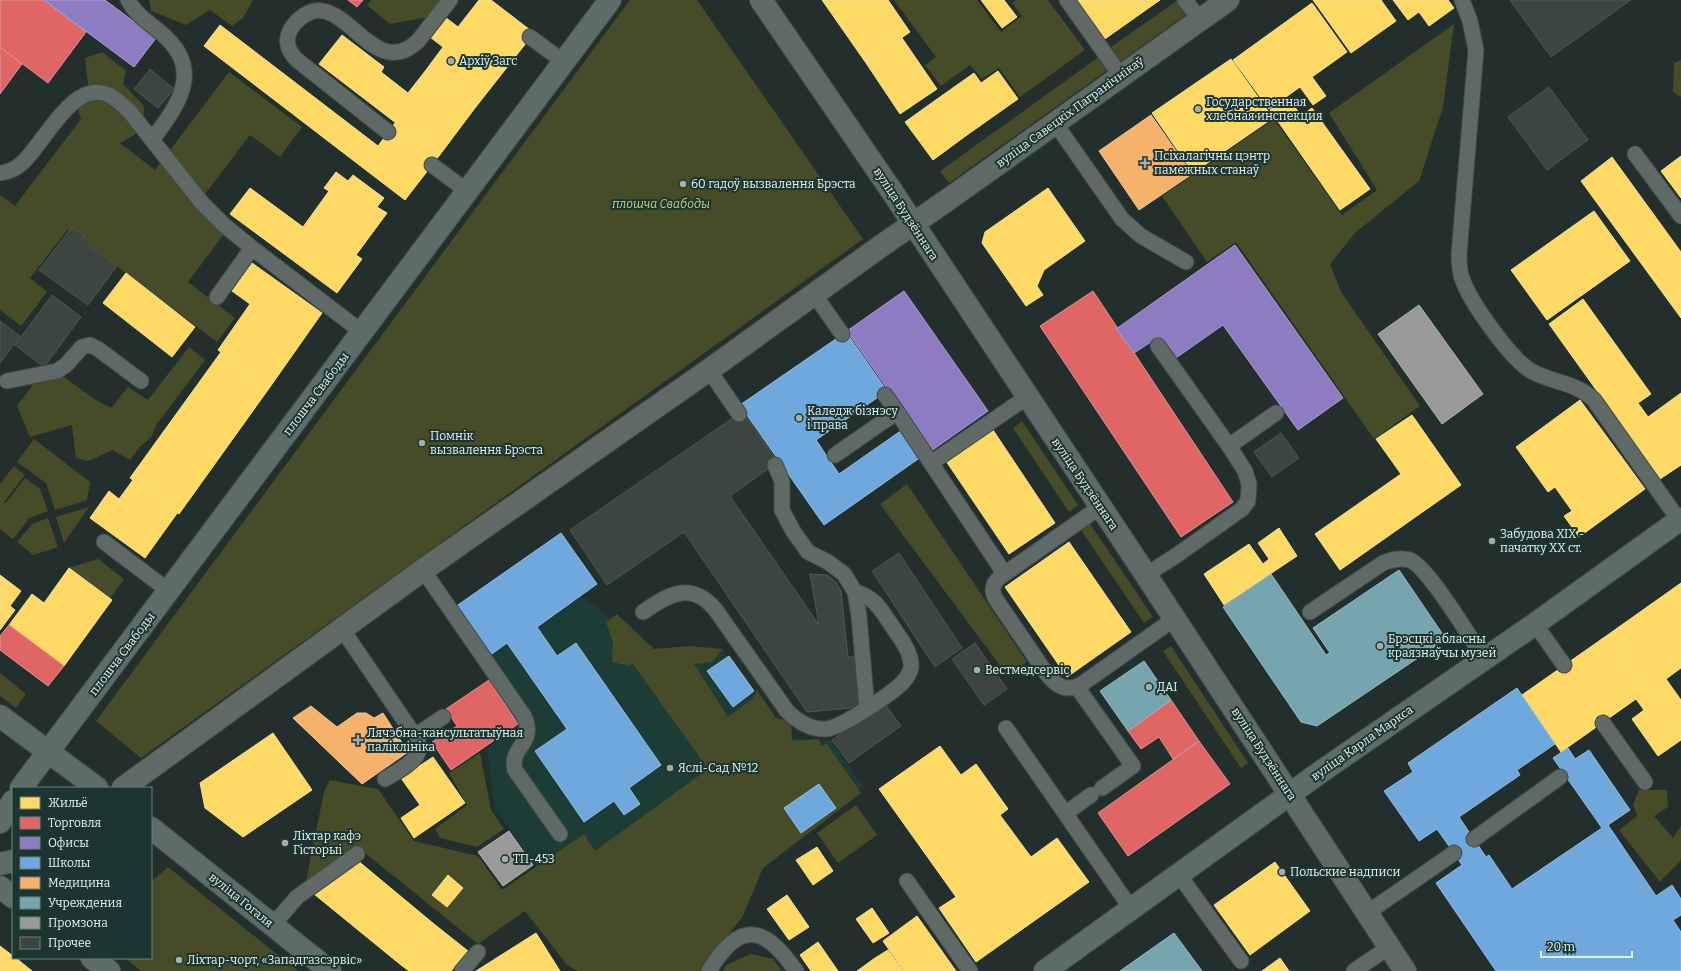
<svg xmlns="http://www.w3.org/2000/svg" width="1681" height="971" viewBox="0 0 1681 971" font-family="Bitter,serif">
	<style>
		.built { fill: #1e3c36 }
		.green { fill: #464c27 }
		.homes { fill: #ffd966; stroke: #f7e18f }
		.shops { fill: #e06666; stroke: #e2908f }
		.offices { fill: #8e7cc3; stroke: #a8a0d0 }
		.schools { fill: #6fa8dc; stroke: #92bee2 }
		.health { fill: #f6b26b; stroke: #f1c693 }
		.public { fill: #76a5af; stroke: #97bcc2 }
		.industry { fill: #999; stroke: #b0b4b3 }
		.building { fill: #3d4541; stroke: #4e5753 }
		.lines { fill: none; stroke-linecap: round; stroke-linejoin: round }
		.lane-casing { stroke: #3f4b48; stroke-width: 17 }
		.street-casing { stroke: #3f4b48; stroke-width: 24 }
		.secondary-casing { stroke: #3f4b48; stroke-width: 24 }
		.lane { stroke: #5f6a67; stroke-width: 15 }
		.street { stroke: #5f6a67; stroke-width: 22 }
		.secondary { stroke: #5d6b69; stroke-width: 22 }
		.poi-dot { fill: #a1aeab; stroke: #1d3530; stroke-width: 1.5 }
		.labels { text-anchor: middle; dominant-baseline: central; stroke-width: 4; stroke-linejoin: round; paint-order: stroke }
		.poi-label { font-size: 12px; fill: #e5f3f0; stroke: #1d3530; text-anchor: start }
		.street-label { font-size: 12px; fill: #e5f3f0; stroke: #1d3530 }
		.park-label { font-size: 12px; font-style: italic; fill: #c7d182; stroke: #1d3530 }
	</style>
	<rect width="100%" height="100%" fill="#232f2c"/>
	<path class="built" d="M580 595 651 649H722L786 738 831 741 863 787 605 964 495 808 487 749 520 724 447 616Z"/>
	<g class="green">
		<path d="M149 0H253L243 18 232 26 210 10 186 25 151 11Z"/>
		<path d="M371 0H446L434 16 390 24 367 5Z"/>
		<path d="M630 0H697L863 239 141 758 96 721Z"/>
		<path d="M894 0H977L1001 32 1022 16 1012 3 1016 0H1048L1085 50 1020 97 999 68 982 79 970 65 941 86 925 65 936 57Z"/>
		<path d="M1178 0 1188 13 1121 61 1111 47Z"/>
		<path d="M1454 24 1443 107 1419 181 1355 233 1330 264 1341 292 1420 406 1374 439 1236 242 1207 262 1162 196 1274 119 1342 215 1377 190 1329 113Z"/>
		<path d="M102 52 126 71 123 84 144 106 143 130 120 143 155 170 229 72 302 127 280 157 250 135 196 206 227 230 188 282 235 318 217 342 68 229 30 278 47 292 21 326 0 310V195L15 206 81 119 78 110 89 93 85 58Z"/>
		<path d="M1100 56 1109 69 949 183 940 171Z"/>
		<path d="M1681 60V97L1673 92 1674 63Z"/>
		<path d="M189 347 205 360 157 424 151 437 140 447 130 460 112 450 89 461 76 458 72 425 30 437 17 406 32 386 31 385 36 381 42 382 63 376 94 399 111 408 128 387 148 400Z"/>
		<path d="M1022 421 1078 505 1069 512 1013 428Z"/>
		<path d="M34 439 90 482 87 500 55 510 46 483 17 462Z"/>
		<path d="M14 466 25 475 4 502 6 503 25 478 40 489 48 511 27 519 28 520 13 539 0 529V484Z"/>
		<path d="M907 484 1027 662 1007 675 880 504Z"/>
		<path d="M89 507 64 543 56 517Z"/>
		<path d="M48 518 58 547 33 555 17 542 32 524Z"/>
		<path d="M1088 521 1153 617 1144 623 1079 527Z"/>
		<path d="M98 559 124 579 109 600 68 568Z"/>
		<path d="M617 614 654 649 689 646 723 649 712 662 694 664 728 717 752 699 757 690 776 718 791 722 792 741 819 739 821 746 827 744 861 793 763 868 743 916 700 971H578L567 965 525 911 478 944 360 849 305 886 324 792 330 780 378 789 414 841 478 856 502 890 584 834 595 851 708 769 632 663 629 666 612 662 613 643 606 622Z"/>
		<path d="M1171 646 1248 763 1241 768 1163 651Z"/>
		<path d="M0 673 26 694 16 708 0 696Z"/>
		<path d="M480 753 491 810 504 829 477 847 440 838 435 829 467 805 449 773Z"/>
		<path d="M1639 790H1667L1668 807 1654 816 1673 838 1681 826V860L1660 882 1619 830 1637 816 1633 805Z"/>
		<path d="M856 805 877 835 838 863 817 833Z"/>
		<path d="M168 867 298 971H141L125 958H151V882Z"/>
		<path d="M751 954 773 959 782 971H723L726 965Z"/>
	</g>
	<g class="homes">
		<path d="M479 0H491L534 33 475 108 426 70 443 47 430 37 445 17 458 27Z"/>
		<path d="M822 0H888L910 32 866 63Z"/>
		<path d="M981 0H1004L1017 17 1002 28Z"/>
		<path d="M1073 0H1160L1102 41Z"/>
		<path d="M1313 0H1381L1396 21 1351 53Z"/>
		<path d="M1393 0H1448L1454 8 1429 26 1419 12 1408 20Z"/>
		<path d="M1312 3 1347 52 1312 77 1326 96 1313 105 1300 87 1269 109 1233 60Z"/>
		<path d="M220 25 378 146 395 123 439 156 405 200 204 46Z"/>
		<path d="M342 35 384 67 381 72 408 93 426 70 475 108 439 156 319 64Z"/>
		<path d="M902 38 937 89 900 114 866 63Z"/>
		<path d="M1231 59 1273 118 1193 173 1152 113Z"/>
		<path d="M998 71 1018 99 967 135 940 97 974 73 981 83Z"/>
		<path d="M940 97 967 135 933 160 905 122Z"/>
		<path d="M1288 97 1301 116 1312 108 1370 189 1340 210 1270 110Z"/>
		<path d="M1681 156V198L1661 171Z"/>
		<path d="M1612 157 1681 252V318L1581 181Z"/>
		<path d="M336 172 348 181 353 175 384 198 377 207 387 213 356 255 362 259 337 293 230 214 250 188 303 227 329 191 324 188Z"/>
		<path d="M1048 188 1085 241 1044 270 1037 286 1043 295 1026 306 982 243 985 232Z"/>
		<path d="M1594 211 1630 261 1547 320 1511 270Z"/>
		<path d="M252 263 322 313 270 387 218 350 250 304 232 291Z"/>
		<path d="M126 273 195 327 172 357 103 303Z"/>
		<path d="M1583 299 1651 394 1638 403 1648 417 1681 393V465L1660 479 1549 324Z"/>
		<path d="M221 352 270 387 179 514 130 478Z"/>
		<path d="M1580 400 1645 489 1579 537 1564 516 1572 511 1555 487 1548 492 1516 447Z"/>
		<path d="M1412 415 1461 485 1340 570 1315 534 1401 474 1376 439Z"/>
		<path d="M993 430 1055 523 1009 554 946 461Z"/>
		<path d="M133 480 178 512 145 558 90 518 109 491 119 499Z"/>
		<path d="M1279 528 1297 556 1224 605 1204 574 1249 544 1263 564 1269 559 1258 543Z"/>
		<path d="M1069 542 1131 632 1067 677 1005 587Z"/>
		<path d="M69 568 112 600 64 666 9 625 32 594 44 603Z"/>
		<path d="M0 575 21 591 10 606 15 610 0 630Z"/>
		<path d="M1681 583V668L1666 679 1681 700V737L1609 634Z"/>
		<path d="M1609 634 1681 737V740L1658 756 1632 719 1644 710 1636 699 1561 752 1522 695Z"/>
		<path d="M273 733 312 790 243 837 205 808 200 783Z"/>
		<path d="M940 746 961 775 976 764 1008 809 1000 815 1031 857 1057 838 1089 882 976 962 939 908 956 897 879 789Z"/>
		<path d="M433 757 465 803 414 838 401 818 420 805 401 778Z"/>
		<path d="M817 847 833 871 813 885 796 860Z"/>
		<path d="M357 860 434 924 401 965 314 894Z"/>
		<path d="M1275 862 1310 911 1250 955 1214 905Z"/>
		<path d="M448 875 463 888 447 907 432 895Z"/>
		<path d="M787 895 809 927 789 940 767 909Z"/>
		<path d="M872 908 889 933 873 943 856 919Z"/>
		<path d="M917 916 956 971H904L883 941Z"/>
		<path d="M434 924 468 951 451 971H409L401 965Z"/>
		<path d="M536 933 560 971H476Z"/>
		<path d="M818 942 838 971H811L800 955Z"/>
		<path d="M0 946 13 956V958H16L32 971H0Z"/>
		<path d="M888 950 903 971H857L875 958Z"/>
		<path d="M1280 958 1289 971H1262Z"/>
	</g>
	<g class="shops">
		<path d="M0 0H44L86 32 48 83 0 47Z"/>
		<path d="M348 0H363L357 7Z"/>
		<path d="M0 47 22 64 0 94Z"/>
		<path d="M1093 291 1233 502 1181 537 1040 326Z"/>
		<path d="M9 625 64 666 48 686 0 650V636Z"/>
		<path d="M489 680 518 724 451 770 432 742 457 726 446 709Z"/>
		<path d="M1171 700 1199 741 1173 759 1159 737 1141 749 1128 731Z"/>
		<path d="M1199 741 1230 784 1128 856 1098 813Z"/>
	</g>
	<g class="offices">
		<path d="M44 0H105L156 38 134 67Z"/>
		<path d="M1235 245 1343 398 1298 430 1223 325 1173 360 1157 338 1134 353 1116 329Z"/>
		<path d="M904 291 988 411 931 451 847 331Z"/>
	</g>
	<g class="schools">
		<path d="M846 332 887 391 816 440 839 474 902 430 921 457 824 525 740 405Z"/>
		<path d="M561 533 597 584 537 627 557 656 576 643 661 765 629 788 640 804 624 815 614 801 584 822 535 751 567 729 507 643 489 656 455 607Z"/>
		<path d="M729 656 754 691 733 707 707 671Z"/>
		<path d="M1517 688 1555 744 1517 770 1520 775 1459 817 1486 857 1489 855 1512 889 1602 828 1553 758 1568 748 1575 759 1589 750 1630 810 1608 825 1656 896 1672 885 1681 899V915L1673 920 1681 932V971H1496L1436 883 1462 865 1437 829 1419 841 1384 791 1413 772 1408 763Z"/>
		<path d="M819 784 836 808 801 833 784 808Z"/>
	</g>
	<g class="health">
		<path d="M1151 115 1192 174 1139 210 1099 151Z"/>
		<path d="M311 706 337 727 357 713H366L374 718 383 713 408 752 362 784 293 718Z"/>
	</g>
	<g class="public">
		<path d="M1399 570 1446 639 1317 726 1301 722 1223 607 1271 574 1326 655 1330 653 1313 628Z"/>
		<path d="M1144 661 1171 700 1128 731 1100 691Z"/>
		<path d="M1174 933 1202 971H1120Z"/>
	</g>
	<g class="industry">
		<path d="M1419 305 1483 394 1442 424 1378 334Z"/>
		<path d="M509 831 533 865 503 886 478 852Z"/>
	</g>
	<g class="building">
		<path d="M1510 0H1631L1551 57Z"/>
		<path d="M150 69 174 89 158 108 134 89Z"/>
		<path d="M1549 87 1588 140 1547 170 1508 117Z"/>
		<path d="M72 227 84 236 81 240 117 266 88 305 39 270Z"/>
		<path d="M52 295 81 317 44 367 15 345Z"/>
		<path d="M0 321 20 336 0 363Z"/>
		<path d="M743 411 778 462 730 496 819 625 810 574 827 575 836 582 841 591 848 657H856L861 707 807 712 684 532 607 585 570 530Z"/>
		<path d="M1281 433 1299 458 1272 477 1254 452Z"/>
		<path d="M899 553 962 648 935 667 872 571Z"/>
		<path d="M975 643 1007 689 984 705 952 659Z"/>
		<path d="M884 703 901 726 849 763 832 740Z"/>
	</g>
	<g class="lines">
		<g class="lane-casing">
			<g id="lane">
				<path d="M128 0C136 15 148 22 160 32 205 69 179 104 152 140"/>
				<path d="M1067 0 1121 76"/>
				<path d="M1185 0 1200 20"/>
				<path d="M1462 0 1470 21 1476 50 1459 254C1459 262 1459 271 1462 278 1469 301 1511 359 1531 371 1552 383 1576 382 1594 400L1681 523"/>
				<path d="M530 37 564 62"/>
				<path d="M1055 123 1122 219 1141 236 1186 262"/>
				<path d="M388 132 297 60C293 56 289 51 288 45 284 28 307 7 323 11 355 17 380 77 418 41L450 0"/>
				<path d="M1635 154 1681 216"/>
				<path d="M432 165 467 191"/>
				<path d="M0 173C8 172 16 169 22 163 44 144 73 78 109 95 117 99 124 106 130 112L202 203 224 225 252 248"/>
				<path d="M814 294 842 334"/>
				<path d="M217 297 252 248 362 332"/>
				<path d="M709 370 739 414"/>
				<path d="M7 381 57 371 66 365 82 347 90 345 98 349 141 381"/>
				<path d="M897 412 931 463"/>
				<path d="M1229 446 1276 413"/>
				<path d="M835 455 897 412 885 395"/>
				<path d="M775 465 779 474 782 482V510L793 531 808 552 828 562 844 574 855 592 859 616 867 708"/>
				<path d="M1100 507 1000 577C993 583 991 589 995 598L1046 673C1056 686 1066 693 1082 684L1174 619"/>
				<path d="M104 542 169 591"/>
				<path d="M423 570 524 716C537 745 509 745 515 770L560 834"/>
				<path d="M1004 573 931 463 1027 397"/>
				<path d="M1146 575 1177 555 1242 509 1248 501 1249 484 1245 471 1229 446 1158 346"/>
				<path d="M643 612C669 594 691 581 715 609L787 711C798 722 811 730 827 729 842 727 891 694 902 683 907 678 910 673 911 667 912 651 898 636 890 623 880 608 873 596 855 592"/>
				<path d="M1310 612 1383 563C1391 560 1400 557 1410 560 1429 568 1470 638 1484 658"/>
				<path d="M1535 624 1564 665"/>
				<path d="M342 629 415 736 443 717"/>
				<path d="M1077 687 1133 766 1102 788"/>
				<path d="M1603 723 1645 782"/>
				<path d="M1006 728 1132 910"/>
				<path d="M385 779C399 770 430 757 415 736"/>
				<path d="M1066 813 1091 795"/>
				<path d="M1474 839 1560 777"/>
				<path d="M1179 875 1241 961"/>
				<path d="M907 881 970 971"/>
				<path d="M1367 913 1454 853"/>
				<path d="M273 925 297 897 357 854"/>
				<path d="M462 971 478 952"/>
				<path d="M709 971C740 920 764 925 796 971"/>
				<path d="M1354 971 1389 947"/>
			</g>
		</g>
		<g class="street-casing">
			<g id="street">
				<path d="M761 0 891 190 1146 575 1405 971"/>
				<path d="M123 788 423 570 709 370 881 246 946 201 1228 0"/>
				<path d="M0 864 13 861"/>
			</g>
		</g>
		<g class="secondary-casing">
			<g id="secondary">
				<path d="M0 716 97 788"/>
				<path d="M21 788 610 0"/>
				<path d="M0 822 13 801"/>
				<path d="M151 828 330 971"/>
				<path d="M0 887 13 897"/>
				<path d="M92 958 109 971"/>
				<path d="M1045 971 1322 771 1535 624 1681 519"/>
			</g>
		</g>
		<use href="#lane" class="lane"/>
		<use href="#street" class="street"/>
		<use href="#secondary" class="secondary"/>
	</g>
	<g class="poi-dot">
		<circle cx="451" cy="61" r="4"/>
		<circle cx="1198" cy="109" r="4"/>
		<path d="M1143 157h4v4h4v4h-4v4h-4v-4h-4v-4h4z"/>
		<circle cx="683" cy="184" r="4"/>
		<circle cx="799" cy="418" r="4"/>
		<circle cx="422" cy="443" r="4"/>
		<circle cx="1492" cy="541" r="4"/>
		<circle cx="1380" cy="646" r="4"/>
		<circle cx="977" cy="670" r="4"/>
		<circle cx="1149" cy="687" r="4"/>
		<path d="M356 734h4v4h4v4h-4v4h-4v-4h-4v-4h4z"/>
		<circle cx="670" cy="768" r="4"/>
		<circle cx="285" cy="843" r="4"/>
		<circle cx="505" cy="859" r="4"/>
		<circle cx="1282" cy="872" r="4"/>
		<circle cx="179" cy="960" r="4"/>
	</g>
	<g class="labels">
		<g class="poi-label">
			<text x="459" y="61">Архіў Загс</text>
			<text x="1206" y="102">Государственная<tspan x="1206" dy="14">хлебная инспекция</tspan></text>
			<text x="1154" y="156">Псіхалагічны цэнтр<tspan x="1154" dy="14">памежных станаў</tspan></text>
			<text x="691" y="184">60 гадоў вызвалення Брэста</text>
			<text x="807" y="411">Каледж бізнэсу<tspan x="807" dy="14">і права</tspan></text>
			<text x="430" y="436">Помнік<tspan x="430" dy="14">вызвалення Брэста</tspan></text>
			<text x="1500" y="534">Забудова XIX -<tspan x="1500" dy="14">пачатку ХХ ст.</tspan></text>
			<text x="1388" y="639">Брэсцкі абласны<tspan x="1388" dy="14">краязнаўчы музей</tspan></text>
			<text x="985" y="670">Вестмедсервіс</text>
			<text x="1157" y="687">ДАІ</text>
			<text x="367" y="733">Лячэбна-кансультатыўная<tspan x="367" dy="14">паліклініка</tspan></text>
			<text x="678" y="768">Яслі-Сад №12</text>
			<text x="293" y="836">Ліхтар кафэ<tspan x="293" dy="14">Гісторыі</tspan></text>
			<text x="513" y="859">ТП-453</text>
			<text x="1290" y="872">Польские надписи</text>
			<text x="187" y="960">Ліхтар-чорт, «Западгазсэрвіс»</text>
		</g>
		<g class="street-label">
			<text transform="translate(1070 112) rotate(-36)">вуліца Савецкіх Пагранічнікаў</text>
			<text transform="translate(906 214) rotate(57)">вуліца Будзённага</text>
			<text transform="translate(316 394) rotate(-53)">плошча Свабоды</text>
			<text transform="translate(1085 484) rotate(56)">вуліца Будзённага</text>
			<text transform="translate(122 654) rotate(-53)">плошча Свабоды</text>
			<text transform="translate(1362 743) rotate(-35)">вуліца Карла Маркса</text>
			<text transform="translate(1264 754) rotate(57)">вуліца Будзённага</text>
			<text transform="translate(241 900) rotate(39)">вуліца Гогаля</text>
		</g>
		<g class="park-label">
			<text x="661" y="204">плошча Свабоды</text>
		</g>
	</g>
	<rect x="12" y="787" width="140" height="172" fill="#1d3530" stroke="#6d817d"/>
	<rect x="20" y="797" width="20" height="12" fill="#ffd966" stroke="#6d817d"/>
	<text x="48" y="807" font-size="12" fill="#e5f3f0">Жильё</text>
	<rect x="20" y="817" width="20" height="12" fill="#e06666" stroke="#6d817d"/>
	<text x="48" y="827" font-size="12" fill="#e5f3f0">Торговля</text>
	<rect x="20" y="837" width="20" height="12" fill="#8e7cc3" stroke="#6d817d"/>
	<text x="48" y="847" font-size="12" fill="#e5f3f0">Офисы</text>
	<rect x="20" y="857" width="20" height="12" fill="#6fa8dc" stroke="#6d817d"/>
	<text x="48" y="867" font-size="12" fill="#e5f3f0">Школы</text>
	<rect x="20" y="877" width="20" height="12" fill="#f6b26b" stroke="#6d817d"/>
	<text x="48" y="887" font-size="12" fill="#e5f3f0">Медицина</text>
	<rect x="20" y="897" width="20" height="12" fill="#76a5af" stroke="#6d817d"/>
	<text x="48" y="907" font-size="12" fill="#e5f3f0">Учреждения</text>
	<rect x="20" y="917" width="20" height="12" fill="#999999" stroke="#6d817d"/>
	<text x="48" y="927" font-size="12" fill="#e5f3f0">Промзона</text>
	<rect x="20" y="937" width="20" height="12" fill="#3d4541" stroke="#6d817d"/>
	<text x="48" y="947" font-size="12" fill="#e5f3f0">Прочее</text>
	<path d="M1541 951v6h91v-6" fill="none" stroke="#e5f3f0" stroke-width="2"/>
	<text x="1547" y="951" font-size="12" fill="#e5f3f0" stroke="#1d3530" stroke-width="3" paint-order="stroke">20 m</text>
</svg>
